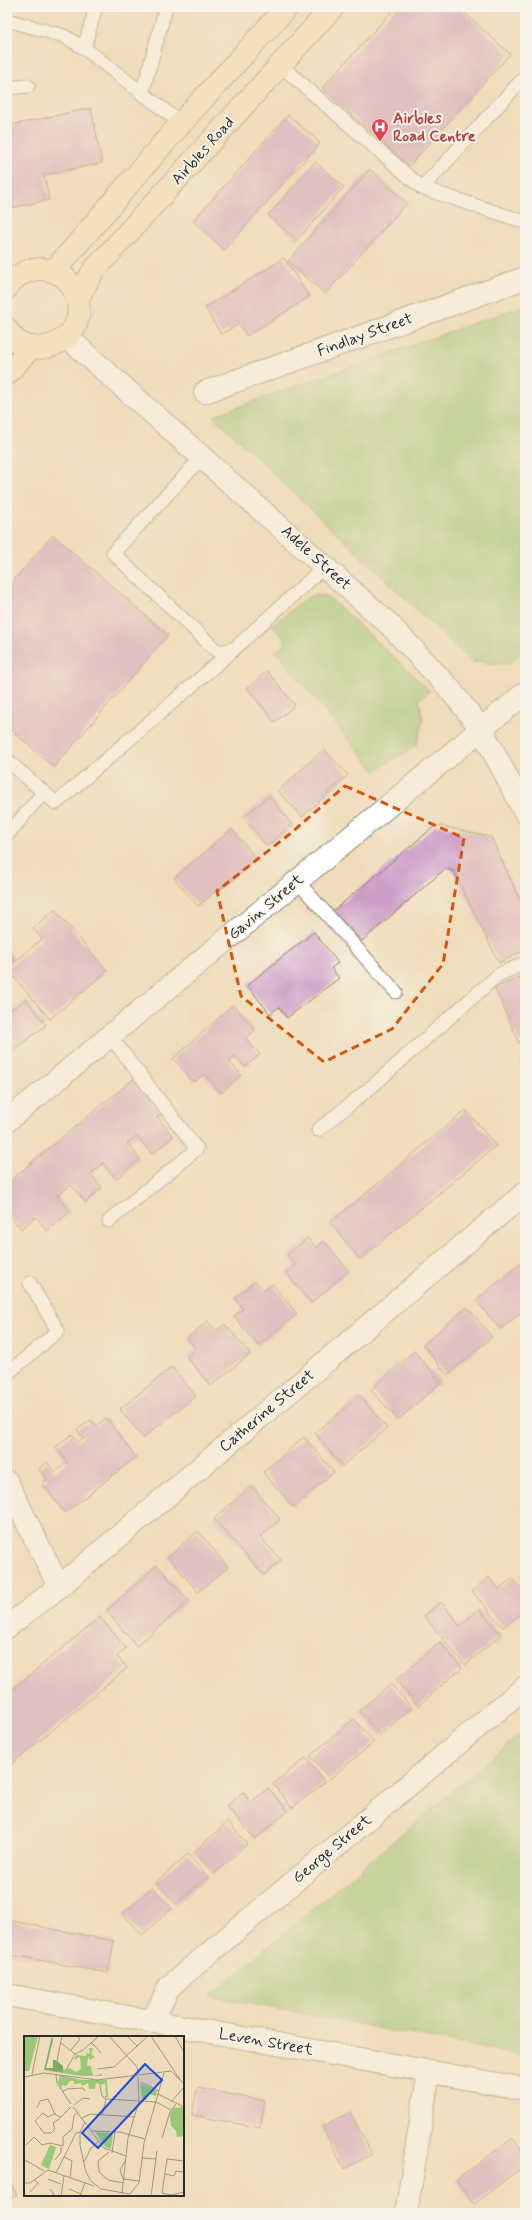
<svg xmlns="http://www.w3.org/2000/svg" width="532" height="2220" viewBox="0 0 532 2220" font-family="Mynerve,sans-serif">
	<style>
		.green { fill: #98c878; stroke: #627a52 }
		.building { fill: #ce9dc7 }
		.lines { fill: none; stroke-linecap: round; stroke-linejoin: round }
		.service-casing { stroke: #8d8472; stroke-width: 15 }
		.minor-casing { stroke: #8d8472; stroke-width: 24 }
		.tertiary-casing { stroke: #8d8472; stroke-width: 24 }
		.secondary-casing { stroke: #8d8472; stroke-width: 24 }
		.service { stroke: #fff; stroke-width: 13 }
		.minor { stroke: #fff; stroke-width: 22 }
		.tertiary { stroke: #fff; stroke-width: 22 }
		.secondary { stroke: #f9e7c3; stroke-width: 22 }
		.marked { fill: none; stroke: #d5540f; stroke-width: 3; stroke-dasharray: 8 5; stroke-linejoin: round }
		.labels { text-anchor: middle; dominant-baseline: central; stroke-width: 4; stroke-linejoin: round; paint-order: stroke }
		.health-label { font-size: 16px; font-weight: bold; fill: #be3a42; stroke: #f7f3e8; text-anchor: start }
		.street-label { font-size: 16px; fill: #2b2b2b; stroke: #f7f3e8 }
		.inset-road { fill: none; stroke: #a19581; stroke-width: 1 }
		.view { fill: #1d4ed8; fill-opacity: 0.15; stroke: #1d4ed8; stroke-width: 2 }
		.inset-edge { fill: none; stroke: #2b2b2b; stroke-width: 2 }
	</style>
	<rect width="100%" height="100%" fill="#f7f3e8"/>
	<filter id="ink" filterUnits="userSpaceOnUse"><feTurbulence type="fractalNoise" baseFrequency=".025" numOctaves="2"/><feDisplacementMap in="SourceGraphic" scale="8" xChannelSelector="R" yChannelSelector="G"/><feConvolveMatrix kernelMatrix="1 2 1 2 8 2 1 2 1" color-interpolation-filters="sRGB"/></filter>
	<filter id="wash" filterUnits="userSpaceOnUse"><feTurbulence type="fractalNoise" baseFrequency=".012" numOctaves="4" result="noise"/><feDisplacementMap in="SourceGraphic" scale="16" xChannelSelector="R" yChannelSelector="G"/><feGaussianBlur stdDeviation="0.9" result="paint"/><feColorMatrix in="noise" values="0 0 0 0 0 0 0 0 0 0 0 0 0 0 0 0 0 1.4 0 .05"/><feComposite in="paint" operator="in"/></filter>
	<g filter="url(#wash)">
		<rect width="100%" height="100%" fill="#efdcba"/>
		<g class="green">
			<path d="M525 305V650L508 664 472 662 213 416Z"/>
			<path d="M314 595 325 596 335 603 430 691 419 699 423 720 417 745 375 771 276 652 286 642 273 625 302 601Z"/>
			<path d="M525 1730V2056L210 1996Z"/>
		</g>
		<g id="blocks">
			<g class="building">
				<path d="M396 7H458L510 54 409 166 322 88Z"/>
				<path d="M91 108 102 163 44 175 49 200 7 209V126Z"/>
				<path d="M288 115 320 143 224 250 193 221Z"/>
				<path d="M315 162 344 187 297 240 268 215Z"/>
				<path d="M370 169 407 203 325 294 288 261Z"/>
				<path d="M284 258 309 297 247 336 239 324 221 334 205 308Z"/>
				<path d="M53 535 168 635 54 767 7 726V676L12 670 7 665V588Z"/>
				<path d="M267 671 295 705 275 722 247 688Z"/>
				<path d="M324 749 348 775 302 817 278 791Z"/>
				<path d="M269 796 293 825 267 846 243 817Z"/>
				<path d="M436 825 491 837 525 911V950L499 963 454 872 446 868 362 941 333 911Z"/>
				<path d="M232 829 256 858 198 906 174 878Z"/>
				<path d="M55 910 107 971 50 1019 7 969 42 939 33 928Z"/>
				<path d="M314 932 338 963 331 968 339 978 287 1018 279 1007 270 1014 247 985Z"/>
				<path d="M7 950 14 958 7 964Z"/>
				<path d="M525 975V1041L519 1043 495 988Z"/>
				<path d="M26 999 46 1025 7 1055V1013Z"/>
				<path d="M233 1005 255 1030 246 1039 260 1054 245 1067 235 1056 229 1061 241 1075 221 1093 204 1074 194 1082 173 1059Z"/>
				<path d="M525 1057V1072L519 1060Z"/>
				<path d="M136 1077 164 1111 157 1117 173 1136 152 1154 137 1136 127 1143 140 1159 116 1179 103 1163 91 1174 102 1188 85 1202 71 1185 57 1196 70 1212 47 1231 36 1217 21 1229 7 1213V1183Z"/>
				<path d="M466 1110 496 1146 360 1259 330 1223Z"/>
				<path d="M308 1238 316 1248 324 1241 349 1271 311 1303 286 1273 296 1265 287 1255Z"/>
				<path d="M520 1264 525 1270V1309L500 1329 476 1300Z"/>
				<path d="M255 1281 264 1291 272 1284 297 1314 258 1346 234 1316 243 1309 235 1298Z"/>
				<path d="M467 1307 492 1337 447 1375 423 1345Z"/>
				<path d="M208 1321 216 1331 225 1324 250 1354 211 1386 187 1357 196 1349 187 1338Z"/>
				<path d="M414 1351 441 1382 398 1420 371 1390Z"/>
				<path d="M172 1367 196 1396 143 1438 120 1409Z"/>
				<path d="M360 1396 387 1428 342 1466 315 1433Z"/>
				<path d="M106 1418 136 1457 65 1513 42 1483 47 1480 39 1469 47 1462 55 1472 67 1462 56 1447 72 1434 78 1442 83 1438 77 1430 91 1420 96 1426Z"/>
				<path d="M304 1437 334 1472 293 1507 263 1472Z"/>
				<path d="M251 1486 280 1519 260 1537 281 1560 264 1575 214 1519Z"/>
				<path d="M198 1531 228 1567 198 1592 168 1557Z"/>
				<path d="M157 1565 189 1601 137 1646 106 1611Z"/>
				<path d="M525 1574V1582L521 1578Z"/>
				<path d="M489 1577 499 1589 512 1578 525 1593V1610L503 1628 472 1591Z"/>
				<path d="M441 1602 460 1626 479 1609 501 1635 465 1665 424 1616Z"/>
				<path d="M100 1617 126 1648 117 1656 127 1668 7 1768V1694Z"/>
				<path d="M440 1642 462 1668 418 1706 396 1680Z"/>
				<path d="M391 1684 412 1708 380 1735 359 1711Z"/>
				<path d="M354 1719 374 1742 330 1779 310 1756Z"/>
				<path d="M306 1758 325 1782 292 1808 273 1784Z"/>
				<path d="M268 1788 288 1811 255 1839 227 1806 243 1792 251 1802Z"/>
				<path d="M228 1822 247 1844 214 1874 194 1852Z"/>
				<path d="M188 1854 208 1877 176 1904 156 1882Z"/>
				<path d="M152 1887 172 1908 142 1935 123 1914Z"/>
				<path d="M7 1920 114 1941 108 1973 7 1954Z"/>
				<path d="M197 2088 265 2101 260 2128 192 2115Z"/>
				<path d="M350 2112 372 2154 344 2169 322 2127Z"/>
				<path d="M513 2138 525 2154V2165L474 2204 456 2180Z"/>
				<path d="M7 2175 17 2195 7 2200Z"/>
			</g>
		</g>
	</g>
	<g filter="url(#ink)">
		<use href="#blocks" fill-opacity="0" stroke="#8d8472" stroke-width="1"/>
		<g class="lines">
			<g class="service-casing">
				<g id="service">
					<path d="M7 20 64 36 84 48 181 123"/>
					<path d="M84 48 96 7"/>
					<path d="M280 65 422 188 525 222"/>
					<path d="M7 88 28 86"/>
					<path d="M142 94 166 7"/>
					<path d="M422 188 521 81"/>
					<path d="M202 457 113 553 218 652 234 649 325 566"/>
					<path d="M7 760 56 803 232 651"/>
					<path d="M7 835 44 792"/>
					<path d="M297 881 396 992"/>
					<path d="M318 1130 370 1088 498 975 525 963"/>
					<path d="M109 1221 197 1149 110 1036"/>
					<path d="M7 1374 58 1331 30 1283"/>
				</g>
			</g>
			<g class="minor-casing">
				<g id="minor">
					<path d="M205 392 525 278"/>
					<path d="M7 1121 525 693"/>
					<path d="M7 1482 59 1587"/>
					<path d="M7 1627 59 1587 525 1193"/>
					<path d="M152 2022 169 1987 525 1687"/>
					<path d="M406 2213 429 2071"/>
				</g>
			</g>
			<g class="tertiary-casing">
				<g id="tertiary">
					<path d="M67 337 390 625 449 688 482 730 525 812"/>
					<path d="M7 1995 525 2089"/>
				</g>
			</g>
			<g class="secondary-casing">
				<g id="secondary">
					<path d="M54 271 181 123 287 7"/>
					<path d="M7 288C13 276 28 269 40 269 52 269 65 275 71 285 103 338 27 370 7 329"/>
					<path d="M78 297 94 270 333 7"/>
					<path d="M7 374 31 347"/>
				</g>
			</g>
			<use href="#service" class="service"/>
			<use href="#minor" class="minor"/>
			<use href="#tertiary" class="tertiary"/>
			<use href="#secondary" class="secondary"/>
		</g>
	</g>
	<path d="M0 0H532V2220H0ZM345 786 464 838 443 964 392 1029 324 1062 241 996 217 891 291 833Z" fill="#efdcba" fill-opacity=".55" fill-rule="evenodd"/>
	<path class="marked" d="M345 786 464 838 443 964 392 1029 324 1062 241 996 217 891 291 833Z"/>
	<defs>
		<g id="hospital-pin" transform="scale(0.9)"><path d="M0 17L-7.5 6A9.5 9.5 0 1 1 7.5 6Z" fill="#e0444e" stroke="#f7f3e8"/><path d="M-5-5h3v3.5h4V-5h3V5h-3V1.5h-4V5h-3Z" fill="#fff"/></g>
	</defs>
	<g fill-rule="evenodd">
		<use href="#hospital-pin" x="380" y="127"/>
	</g>
	<g class="labels">
		<g class="health-label">
			<text x="393" y="118">Airbles<tspan x="393" dy="18">Road Centre</tspan></text>
		</g>
		<g class="street-label">
			<text transform="translate(203 151) rotate(-48)">Airbles Road</text>
			<text transform="translate(365 335) rotate(-20)">Findlay Street</text>
			<text transform="translate(316 558) rotate(42)">Adele Street</text>
			<text transform="translate(266 907) rotate(-40)">Gavin Street</text>
			<text transform="translate(267 1411) rotate(-40)">Catherine Street</text>
			<text transform="translate(332 1849) rotate(-40)">George Street</text>
			<text transform="translate(266 2042) rotate(10)">Leven Street</text>
		</g>
	</g>
	<g transform="translate(24 2036)">
		<rect width="160" height="160" fill="#efdcba"/>
		<path d="M0 0H14L5 35H0ZM65 12H69L67 18 71 21 66 24 64 21 63 30H67L69 40 78 38V40H57L25 35 29 32V24L35 26 40 34 45 32 52 36 57 33 56 21 50 24 52 19 62 20V17L66 18ZM36 39 58 44H83L84 62 79 60H82L81 47 77 49 72 47 71 53H65L64 47 58 50 57 47 50 48V45H46L42 50 38 49V53L34 47ZM116 47 133 55 132 60 125 58 122 64H118ZM160 71V100L153 101 152 95 147 90 146 78 149 72ZM71 96 89 97 87 113 81 111ZM26 109 32 111 25 133 17 129Z" fill="#98c878"/>
		<path d="M28 0 29 4 22 32H29V24H31L39 30V36L20 34Z" fill="#7aac68"/>
		<path class="inset-road" d="M85 0 113 31 114 37M103 0 113 10M127 0 157 45M151 0 160 16M37 7 51 18 59 14 75 0M68 7 77 17M47 14 56 3 52 0M33 25 38 0M73 33 90 31 124 0M42 34 51 18M147 35 160 48M8 38 16 0M32 39 33 47 47 68M0 41 20 37 73 44 147 35M117 46 135 55M76 49 78 60 82 63M38 56 43 53 59 52 61 55M134 58 160 71M82 63 132 66 147 74M148 65 160 51M50 69 59 62 66 63M49 71 80 112 102 120M13 72 16 65 24 63 31 78M78 79 82 63M37 81 30 78 24 81 19 77 11 85 20 97H27L31 93 29 87 35 83 47 71M58 82 66 78 111 81M61 86 56 96V109L62 136 67 145 77 153 106 158 115 147 120 107 140 37M68 95 96 96 121 103M138 102 146 76 152 68M2 109 10 101 18 109 26 107 39 110V101L48 93 50 80 54 76M85 116 74 125 75 136 84 144 99 147M88 117 91 96M40 121 48 125 46 142M118 122 132 123M31 124 37 116V111M0 125H3L20 135M101 125 96 134 99 143 115 145M160 125 143 123 138 157 147 159 160 156M60 126 67 112 75 105M32 137 52 97 56 96M141 138 150 140 152 135 160 136M24 143 37 148M0 147H6L24 134 70 150M26 153 31 160H36M45 153 57 158M6 156 14 147 10 143M98 158 104 102 115 65 114 41M37 160 40 140M56 160 61 147M127 160 133 115"/>
		<path class="view" d="M121 28 138 44 74 112 58 97Z"/>
		<rect width="160" height="160" class="inset-edge"/>
	</g>
	<rect width="532" height="2220" fill="none" stroke="#f7f3e8" stroke-width="24"/>
</svg>
